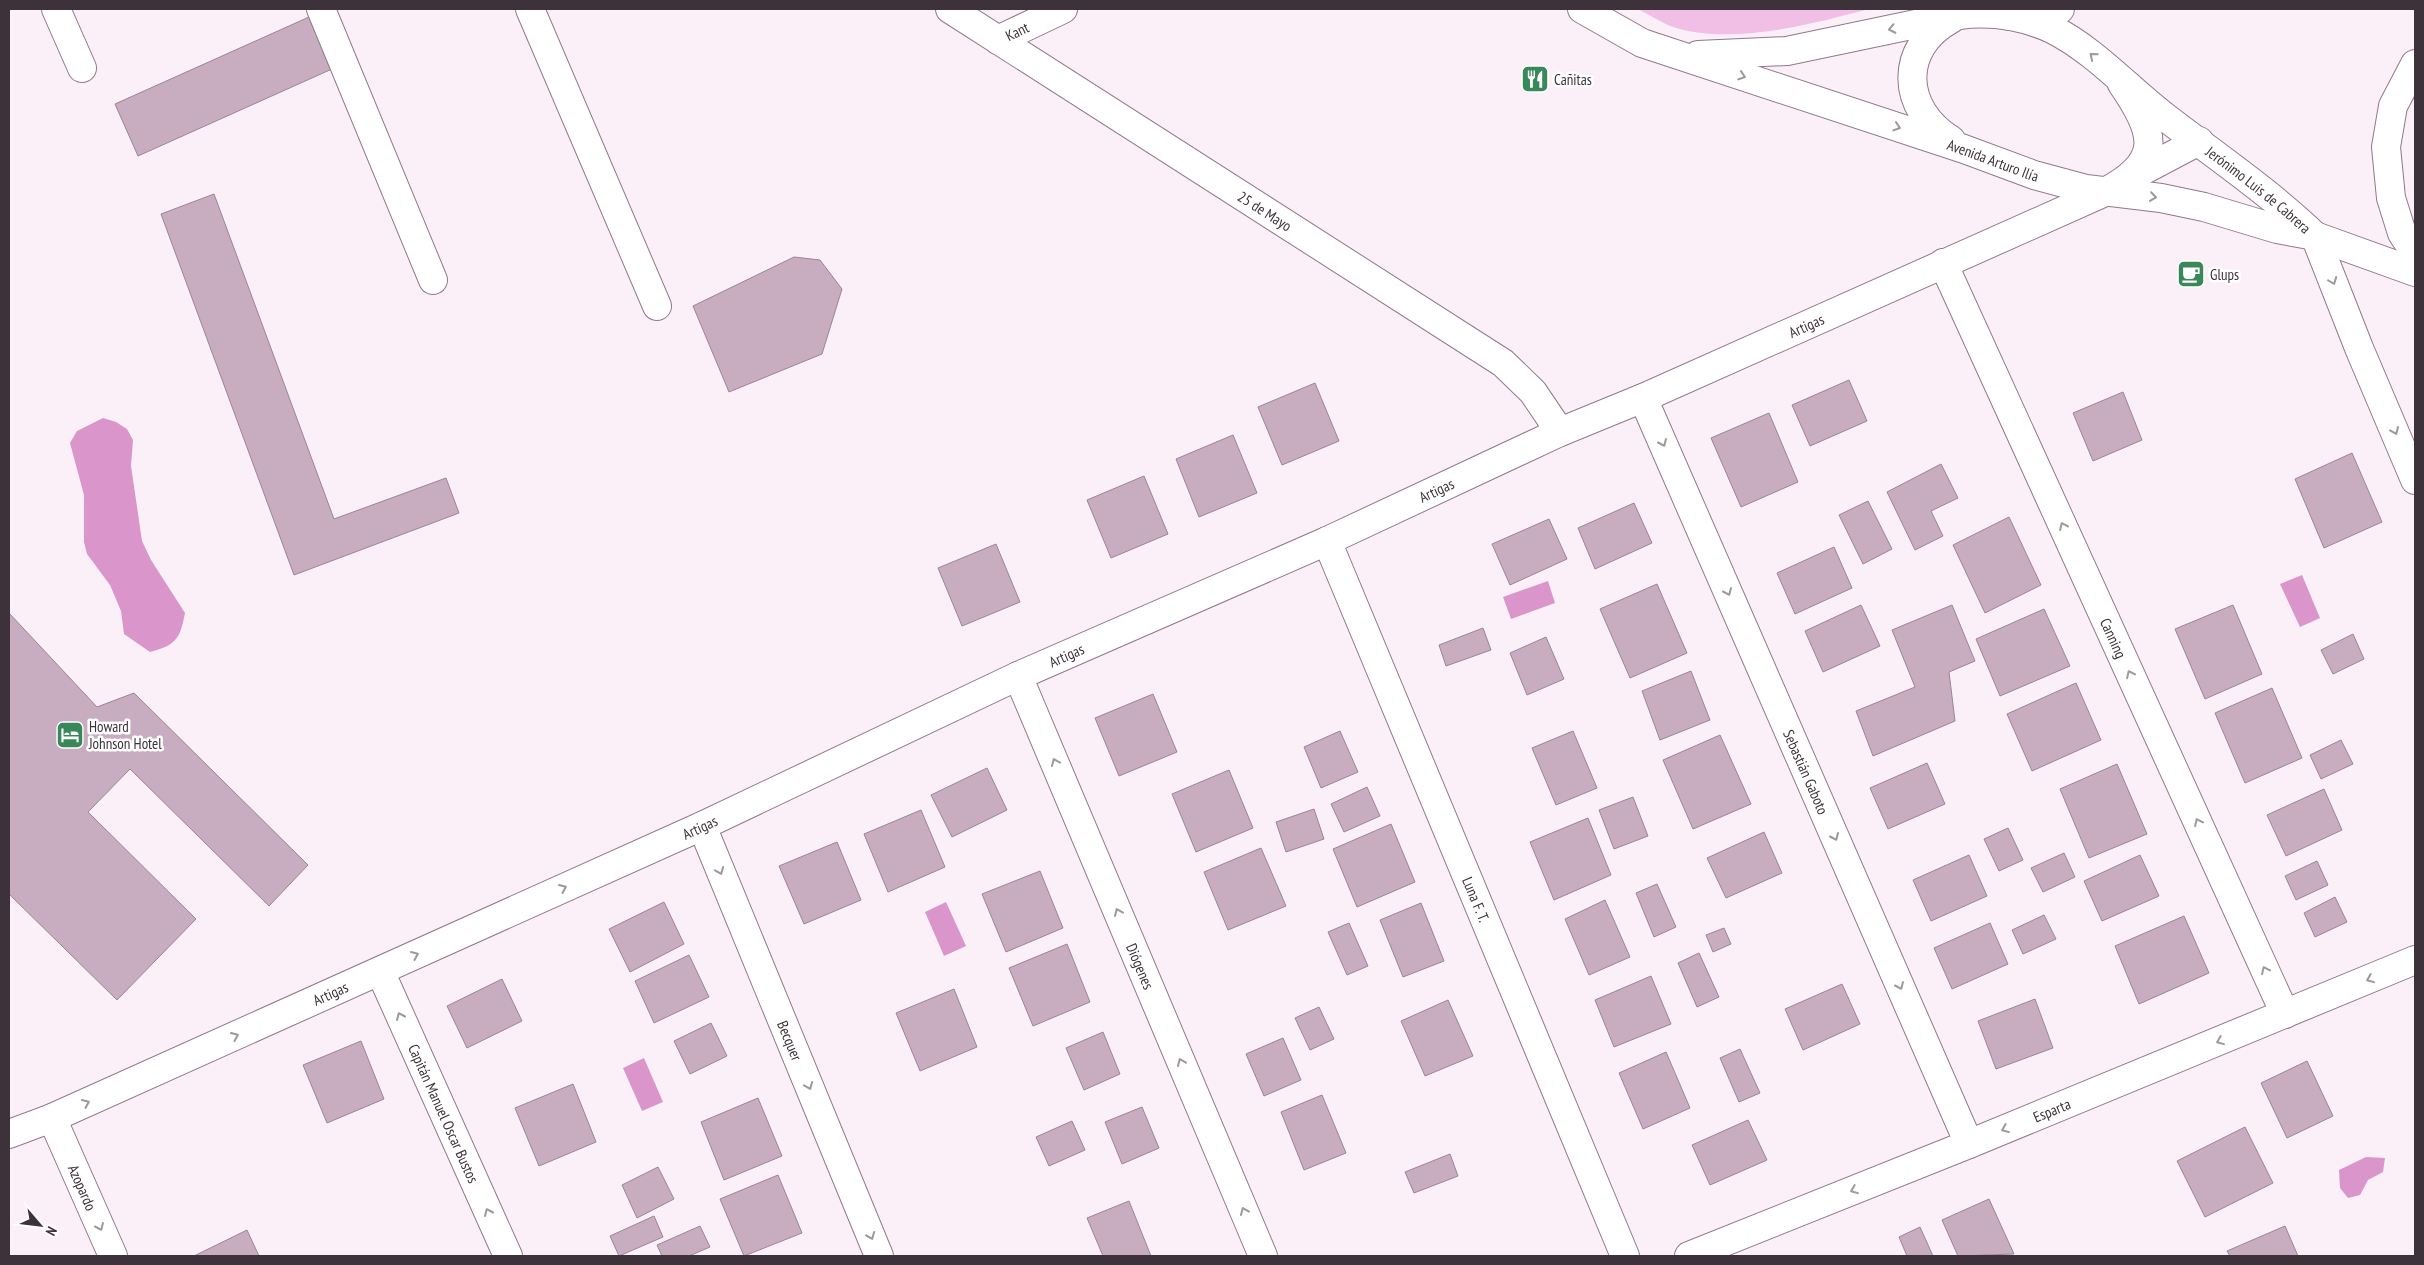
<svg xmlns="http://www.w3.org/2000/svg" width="2424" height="1265" viewBox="0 0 2424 1265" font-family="'PT Sans Narrow',sans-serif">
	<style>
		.green { fill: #f1bfe5 }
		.water { fill: #da96ca }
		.building { fill: #c8adc1; stroke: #9d8397 }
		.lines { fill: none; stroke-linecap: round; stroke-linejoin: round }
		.pedestrian-casing { stroke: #92788c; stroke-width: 30 }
		.minor-casing { stroke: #92788c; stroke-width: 30 }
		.secondary-casing { stroke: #92788c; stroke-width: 30 }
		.pedestrian { stroke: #fff; stroke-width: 28 }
		.minor { stroke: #fff; stroke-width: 28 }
		.secondary { stroke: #fff; stroke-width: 28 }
		.oneway { stroke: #9e989c }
		.labels { text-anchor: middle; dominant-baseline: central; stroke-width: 5; stroke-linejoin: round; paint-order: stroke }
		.street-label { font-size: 15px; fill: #3d323a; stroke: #fff }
		.poi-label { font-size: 15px; fill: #3d323a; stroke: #fff; text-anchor: start }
	</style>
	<rect width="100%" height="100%" fill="#fbf0f8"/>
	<path class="green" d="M1638 9H1869C1812 24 1735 45 1676 28 1663 24 1650 15 1638 9Z"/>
	<g class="water">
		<path d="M103 418 116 422 127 429 133 440 131 466 142 541 151 560 185 613C180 638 177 645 150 652L124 634 121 611 110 585 87 554 84 542V495L70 443 77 431Z"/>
		<path d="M2302 575 2320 618 2300 627 2280 584Z"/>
		<path d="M1548 581 1555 603 1511 619 1503 597Z"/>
		<path d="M946 902 966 946 944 956 925 912Z"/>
		<path d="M644 1058 663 1102 642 1111 623 1068Z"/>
		<path d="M2366 1157 2385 1158 2383 1172 2368 1180 2360 1195 2348 1198 2340 1188 2339 1170Z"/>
	</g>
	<g class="building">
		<path d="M309 17 332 69 138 156 115 104Z"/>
		<path d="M214 194 334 519 446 478 459 513 294 575 161 214Z"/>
		<path d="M794 257 820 260 842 289 822 354 729 392 693 306Z"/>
		<path d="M1849 380 1867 421 1810 446 1792 405Z"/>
		<path d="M1315 383 1339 441 1282 465 1258 407Z"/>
		<path d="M2123 392 2142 440 2093 461 2073 413Z"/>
		<path d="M1769 413 1798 482 1741 507 1711 438Z"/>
		<path d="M1233 435 1257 493 1199 517 1176 459Z"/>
		<path d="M2352 453 2382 522 2324 548 2295 479Z"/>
		<path d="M1941 464 1958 498 1931 511 1943 536 1915 550 1887 492Z"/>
		<path d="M1144 476 1168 534 1111 558 1087 500Z"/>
		<path d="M1868 501 1892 549 1863 564 1839 515Z"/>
		<path d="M1634 503 1652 543 1595 569 1578 528Z"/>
		<path d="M2009 517 2041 585 1985 613 1953 545Z"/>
		<path d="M1549 519 1567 559 1510 585 1492 544Z"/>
		<path d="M996 544 1020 602 962 626 938 568Z"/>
		<path d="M1834 547 1852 588 1795 614 1777 573Z"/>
		<path d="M1657 584 1687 653 1630 678 1600 609Z"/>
		<path d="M1861 605 1880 646 1823 672 1805 631Z"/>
		<path d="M1952 605 1975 661 1949 672 1955 721 1873 756 1856 711 1915 687 1892 630Z"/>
		<path d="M2233 605 2262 674 2205 699 2175 629Z"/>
		<path d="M2044 609 2070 666 2000 696 1976 639Z"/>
		<path d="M9 613 97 707 134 693 308 865 269 906 130 769 88 812 196 919 117 1000 9 894Z"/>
		<path d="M1483 628 1491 650 1446 666 1439 645Z"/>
		<path d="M2353 634 2364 659 2333 674 2321 650Z"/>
		<path d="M1546 637 1564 679 1527 695 1510 653Z"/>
		<path d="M1691 671 1710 720 1660 740 1642 691Z"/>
		<path d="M2076 683 2101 740 2032 771 2007 714Z"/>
		<path d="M2272 688 2302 758 2245 783 2215 713Z"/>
		<path d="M1153 694 1177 752 1119 776 1095 718Z"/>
		<path d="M1340 731 1358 772 1321 788 1304 747Z"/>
		<path d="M1573 731 1597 788 1556 805 1532 748Z"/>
		<path d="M1720 735 1751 804 1693 829 1663 760Z"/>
		<path d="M2341 740 2353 764 2321 779 2310 755Z"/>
		<path d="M1927 763 1945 804 1888 829 1870 788Z"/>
		<path d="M2117 764 2147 834 2089 858 2060 789Z"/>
		<path d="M987 768 1007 810 952 837 931 795Z"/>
		<path d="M1229 770 1253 828 1196 852 1172 794Z"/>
		<path d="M1367 787 1380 816 1344 832 1331 804Z"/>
		<path d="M2324 789 2342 830 2286 856 2267 815Z"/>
		<path d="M1633 797 1648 836 1614 849 1599 810Z"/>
		<path d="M1314 809 1324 839 1286 852 1276 822Z"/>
		<path d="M921 810 945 867 888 892 864 834Z"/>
		<path d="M1588 818 1611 875 1554 900 1530 842Z"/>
		<path d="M1391 824 1415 882 1357 907 1333 849Z"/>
		<path d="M2008 828 2023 860 1999 871 1984 839Z"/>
		<path d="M1764 832 1782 873 1726 898 1707 858Z"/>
		<path d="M837 842 861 900 804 924 779 866Z"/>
		<path d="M1261 848 1286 906 1228 930 1204 872Z"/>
		<path d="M2064 853 2075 877 2043 892 2031 868Z"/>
		<path d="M1969 855 1987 896 1931 921 1913 880Z"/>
		<path d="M2140 855 2159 896 2102 921 2084 881Z"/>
		<path d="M2317 861 2328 885 2296 900 2285 876Z"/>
		<path d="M1040 871 1063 928 1006 952 982 894Z"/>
		<path d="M1657 884 1676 927 1654 937 1636 893Z"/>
		<path d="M2335 897 2347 922 2315 937 2304 913Z"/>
		<path d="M1605 900 1630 957 1589 975 1565 919Z"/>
		<path d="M664 902 684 944 630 972 609 929Z"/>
		<path d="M1421 903 1444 961 1403 977 1380 920Z"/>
		<path d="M2044 915 2056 939 2023 954 2012 930Z"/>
		<path d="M2184 916 2209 973 2139 1004 2115 946Z"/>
		<path d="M1349 923 1368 966 1347 975 1328 932Z"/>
		<path d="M1990 923 2008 964 1952 989 1934 948Z"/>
		<path d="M1724 928 1731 944 1713 952 1706 935Z"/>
		<path d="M1067 944 1090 1002 1033 1026 1009 968Z"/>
		<path d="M1699 953 1719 997 1697 1007 1678 963Z"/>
		<path d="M689 955 709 997 654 1023 635 981Z"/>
		<path d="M1651 976 1671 1024 1614 1047 1595 1000Z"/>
		<path d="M502 979 522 1021 467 1048 447 1006Z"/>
		<path d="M1842 984 1860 1024 1803 1050 1785 1009Z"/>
		<path d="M954 989 977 1047 920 1071 896 1013Z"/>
		<path d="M2035 999 2053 1048 1996 1069 1978 1021Z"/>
		<path d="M1448 1000 1473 1056 1425 1076 1401 1021Z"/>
		<path d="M1319 1007 1334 1039 1310 1050 1295 1018Z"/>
		<path d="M711 1023 727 1056 690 1074 674 1041Z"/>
		<path d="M1103 1032 1120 1074 1084 1090 1066 1048Z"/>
		<path d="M1283 1038 1301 1080 1264 1096 1246 1054Z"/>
		<path d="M361 1041 384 1099 327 1123 303 1065Z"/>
		<path d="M1740 1049 1760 1093 1739 1102 1720 1058Z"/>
		<path d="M1666 1052 1690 1108 1643 1129 1619 1073Z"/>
		<path d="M2307 1061 2333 1116 2287 1138 2261 1083Z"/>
		<path d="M573 1084 596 1142 539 1166 515 1108Z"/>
		<path d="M1322 1095 1346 1153 1304 1170 1281 1112Z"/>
		<path d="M758 1098 782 1156 724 1180 701 1122Z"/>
		<path d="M1142 1107 1159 1148 1122 1164 1105 1122Z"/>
		<path d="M1748 1120 1767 1160 1710 1185 1692 1145Z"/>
		<path d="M1072 1121 1085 1150 1049 1166 1036 1137Z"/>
		<path d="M2245 1127 2273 1183 2205 1217 2177 1161Z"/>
		<path d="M1450 1154 1458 1176 1414 1193 1405 1172Z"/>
		<path d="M658 1167 674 1199 637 1218 622 1185Z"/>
		<path d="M778 1175 802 1233 744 1256 720 1199Z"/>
		<path d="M1989 1199 2014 1254 1958 1256 1942 1220Z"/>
		<path d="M1129 1201 1151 1256H1103L1087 1218Z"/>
		<path d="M654 1216 663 1237 619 1256 610 1236Z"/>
		<path d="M700 1226 710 1247 689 1256H662L657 1245Z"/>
		<path d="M2285 1226 2298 1256H2230L2227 1251Z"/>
		<path d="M1920 1227 1933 1256H1907L1899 1237Z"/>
		<path d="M247 1230 259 1256H194Z"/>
	</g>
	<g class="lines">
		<g class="pedestrian-casing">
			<g id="pedestrian">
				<path d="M2009 16 2060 9"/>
				<path d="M2415 64 2393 106 2386 147 2391 198 2402 233 2415 253"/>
			</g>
		</g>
		<g class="minor-casing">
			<g id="minor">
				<path d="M56 9 82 68"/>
				<path d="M321 9 433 280"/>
				<path d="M530 9 657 306"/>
				<path id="s1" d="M950 9 1503 363 1533 392 1560 432"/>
				<path id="s2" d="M998 40 1063 9"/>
				<path d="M2131 177 2199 141"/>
				<path d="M2315 236 2359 348 2415 480"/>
				<path id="s3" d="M1943 263 2285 1014"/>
				<path id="s4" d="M1643 398 1969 1144"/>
				<path id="s5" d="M1327 541 1625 1256"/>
				<path id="s6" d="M1018 676 1263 1256"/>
				<path id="s7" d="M702 826 879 1256"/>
				<path id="s8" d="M380 971 508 1256"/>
				<path id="s9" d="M52 1118 113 1256"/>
				<path id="s10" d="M9 1134 52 1118 702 826 1018 676 1327 541 1560 432 1643 398 2105 192C2164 161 2156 133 2122 84"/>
				<path id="s11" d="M1689 1256 1969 1144 2415 960"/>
			</g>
		</g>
		<g class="secondary-casing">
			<g id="secondary">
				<path id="s12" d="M1582 9 1642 43 1964 149 2034 175 2086 189 2161 198 2204 207 2277 229 2315 236 2415 272"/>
				<path id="s13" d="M1698 55 1787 51 1959 15C1990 11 2023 16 2052 29 2096 51 2130 91 2169 120 2219 158 2270 193 2315 236"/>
				<path d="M1951 140C1901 109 1898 48 1951 19"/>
			</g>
		</g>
		<use href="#pedestrian" class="pedestrian"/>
		<use href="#minor" class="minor"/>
		<use href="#secondary" class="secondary"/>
	</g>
	<defs><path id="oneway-chevron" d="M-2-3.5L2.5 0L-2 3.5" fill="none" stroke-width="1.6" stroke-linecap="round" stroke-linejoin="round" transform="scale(1.25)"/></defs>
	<g class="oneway">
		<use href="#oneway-chevron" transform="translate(1892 29) rotate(168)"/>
		<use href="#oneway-chevron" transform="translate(2093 56) rotate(-140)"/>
		<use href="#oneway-chevron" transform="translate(1742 76) rotate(18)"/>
		<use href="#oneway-chevron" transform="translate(1897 127) rotate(18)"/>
		<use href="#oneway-chevron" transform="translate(2153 197) rotate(8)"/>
		<use href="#oneway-chevron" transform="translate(2333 281) rotate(69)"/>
		<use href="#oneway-chevron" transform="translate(2395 431) rotate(67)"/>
		<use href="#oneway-chevron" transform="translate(1663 443) rotate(66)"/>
		<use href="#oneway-chevron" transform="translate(2063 526) rotate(-115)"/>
		<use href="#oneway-chevron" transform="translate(1728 592) rotate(66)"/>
		<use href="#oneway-chevron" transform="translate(2130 674) rotate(-115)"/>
		<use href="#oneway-chevron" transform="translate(1055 762) rotate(-113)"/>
		<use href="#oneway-chevron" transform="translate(2198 822) rotate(-115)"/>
		<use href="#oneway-chevron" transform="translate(1835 837) rotate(66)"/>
		<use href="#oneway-chevron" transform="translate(720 871) rotate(68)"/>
		<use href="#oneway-chevron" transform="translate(563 888) rotate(-24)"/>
		<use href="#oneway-chevron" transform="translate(1118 912) rotate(-113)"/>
		<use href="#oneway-chevron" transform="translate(415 955) rotate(-24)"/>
		<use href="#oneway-chevron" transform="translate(2265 970) rotate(-115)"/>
		<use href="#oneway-chevron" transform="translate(2370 979) rotate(158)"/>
		<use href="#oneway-chevron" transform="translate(1900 986) rotate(66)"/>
		<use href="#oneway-chevron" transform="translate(400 1016) rotate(-114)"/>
		<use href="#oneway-chevron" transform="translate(235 1036) rotate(-24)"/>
		<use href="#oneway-chevron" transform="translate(2220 1041) rotate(158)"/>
		<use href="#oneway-chevron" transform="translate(1181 1062) rotate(-113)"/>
		<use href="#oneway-chevron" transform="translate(809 1086) rotate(68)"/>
		<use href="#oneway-chevron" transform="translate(86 1103) rotate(-24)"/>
		<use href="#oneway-chevron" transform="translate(2005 1129) rotate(158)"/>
		<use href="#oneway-chevron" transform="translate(1854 1190) rotate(158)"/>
		<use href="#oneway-chevron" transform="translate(1244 1211) rotate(-113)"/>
		<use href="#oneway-chevron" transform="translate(488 1212) rotate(-114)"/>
		<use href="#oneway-chevron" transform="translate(100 1227) rotate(66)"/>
		<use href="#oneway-chevron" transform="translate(871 1236) rotate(68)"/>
	</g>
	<defs>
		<g id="restaurant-square" transform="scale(1.4375)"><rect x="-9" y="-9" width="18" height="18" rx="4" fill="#388859" stroke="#fff"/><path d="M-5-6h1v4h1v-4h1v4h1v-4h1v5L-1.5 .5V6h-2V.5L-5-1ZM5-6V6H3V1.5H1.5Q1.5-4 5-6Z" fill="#fff"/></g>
		<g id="cafe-square" transform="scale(1.4375)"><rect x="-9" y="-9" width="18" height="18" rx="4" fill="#388859" stroke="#fff"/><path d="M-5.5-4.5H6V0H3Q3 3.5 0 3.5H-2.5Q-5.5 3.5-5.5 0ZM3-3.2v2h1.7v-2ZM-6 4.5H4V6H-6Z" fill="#fff"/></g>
		<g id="hotel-square" transform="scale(1.4375)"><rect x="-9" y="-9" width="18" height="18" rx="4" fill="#388859" stroke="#fff"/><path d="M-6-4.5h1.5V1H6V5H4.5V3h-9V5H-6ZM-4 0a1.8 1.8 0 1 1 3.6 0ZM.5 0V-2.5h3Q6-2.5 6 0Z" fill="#fff"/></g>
	</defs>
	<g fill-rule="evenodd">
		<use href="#restaurant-square" x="1535" y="79"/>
		<use href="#cafe-square" x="2191" y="274"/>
		<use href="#hotel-square" x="70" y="735"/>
	</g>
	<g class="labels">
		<g class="street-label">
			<text stroke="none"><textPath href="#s2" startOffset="21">Kant</textPath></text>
			<text stroke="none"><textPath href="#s12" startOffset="439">Avenida Arturo Ilía</textPath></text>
			<text stroke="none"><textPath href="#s13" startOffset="622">Jerónimo Luis de Cabrera</textPath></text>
			<text stroke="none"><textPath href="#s1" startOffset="374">25 de Mayo</textPath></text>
			<text stroke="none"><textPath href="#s10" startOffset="1971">Artigas</textPath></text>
			<text stroke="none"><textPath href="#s10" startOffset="1566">Artigas</textPath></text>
			<text stroke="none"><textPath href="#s3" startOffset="412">Canning</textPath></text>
			<text stroke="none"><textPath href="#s10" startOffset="1161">Artigas</textPath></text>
			<text stroke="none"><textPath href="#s4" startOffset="408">Sebastián Gaboto</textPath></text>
			<text stroke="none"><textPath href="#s10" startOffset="756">Artigas</textPath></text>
			<text stroke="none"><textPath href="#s5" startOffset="388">Luna F. T.</textPath></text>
			<text stroke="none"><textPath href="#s6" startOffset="315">Diógenes</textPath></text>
			<text stroke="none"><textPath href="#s10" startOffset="351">Artigas</textPath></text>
			<text stroke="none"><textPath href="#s7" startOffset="232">Becquer</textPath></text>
			<text stroke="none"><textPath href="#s11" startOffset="391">Esparta</textPath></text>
			<text stroke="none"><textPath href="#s8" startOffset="156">Capitán Manuel Oscar Bustos</textPath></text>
			<text stroke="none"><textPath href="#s9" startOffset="76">Azopardo</textPath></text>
		</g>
		<g class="poi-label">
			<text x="1554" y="79">Cañitas</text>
			<text x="2210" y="274">Glups</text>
			<text x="89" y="726">Howard<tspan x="89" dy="17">Johnson Hotel</tspan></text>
		</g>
	</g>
	<rect width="2424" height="1265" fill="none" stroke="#3d323a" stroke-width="20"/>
	<g transform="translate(40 1225) rotate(118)" stroke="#ffffff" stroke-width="4" paint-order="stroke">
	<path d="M0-4L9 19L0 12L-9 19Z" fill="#3d323a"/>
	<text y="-8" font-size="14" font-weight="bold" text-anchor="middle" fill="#3d323a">N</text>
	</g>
</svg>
